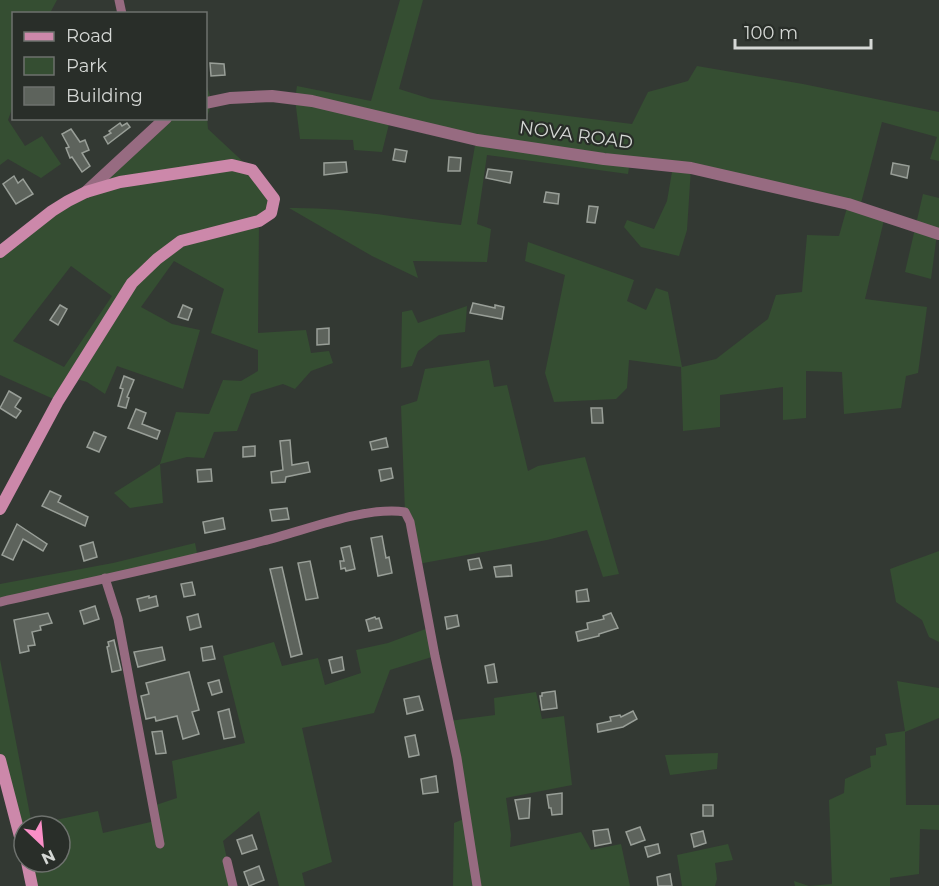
<svg xmlns="http://www.w3.org/2000/svg" width="939" height="886" viewBox="0 0 939 886" font-family="Montserrat,sans-serif">
	<style>
		.green { fill: #354e32; fill-rule: evenodd }
		.building { fill: #5d635c; stroke: #999f98; stroke-width: 1.5 }
		.lines { fill: none; stroke-linecap: round; stroke-linejoin: round }
		.minor { stroke: #976b81; stroke-width: 9 }
		.tertiary { stroke: #976b81; stroke-width: 12 }
		.secondary { stroke: #c8a; stroke-width: 12 }
		.labels { text-anchor: middle; dominant-baseline: central; stroke-width: 4.5; stroke-linejoin: round; paint-order: stroke }
		.street-label { font-size: 18px; fill: #d5d8d5; stroke: #292e29 }
	</style>
	<rect width="100%" height="100%" fill="#333933"/>
	<g class="green">
		<path d="M0 0H57L50 13 14 14 13 106 8 120 25 146 42 136 61 164 41 178 8 159 0 165Z"/>
		<path d="M400 0H423L399 89 431 99 632 124 648 92 688 81 697 66 803 84 939 112V161L930 159 937 137 882 122 860 207 885 216 865 299 927 307 918 373 906 376 901 408 844 414 842 372 806 371V418L783 420V387L720 395V427L683 431 681 367 629 360 627 388 616 399 554 402 545 373 565 275 525 261 528 242 634 280 627 301 646 310 656 288 668 292 682 367 716 359 768 319 776 295 802 292 807 235 839 236 848 204 691 168 687 230 679 256 641 247 624 227 627 220 654 229 667 201 673 166 630 161 628 174 487 155 477 224 491 229 487 262 413 261 418 278 372 256 289 208C347 207 404 219 461 225L476 140 390 120 382 152 354 150 353 140 300 139 295 99 297 86 371 101Z"/>
		<path d="M206 83 212 102 207 117 208 129 252 170 274 199 259 222 258 333 306 330 311 353 329 351 333 363 311 371 295 389 283 384 251 394 237 431 214 432 204 458 187 457 160 464 163 503 130 508 114 493 160 464 176 412 209 414 223 380 241 381 258 371V350L211 333 224 289 174 261 141 307 172 324 200 330 183 389 117 366 105 394 87 382 73 378 58 401 0 375V249L68 201 166 119 206 118ZM71 266 112 296 64 367 13 341Z"/>
		<path d="M923 194 939 198V234H937L931 279 905 272Z"/>
		<path d="M467 306 465 332 439 335 418 351 412 366 401 368 402 312 412 310 418 323Z"/>
		<path d="M489 360 494 387 507 385 528 471 538 466 585 457 619 574 603 577 587 530 547 540 418 564 405 512 401 406 417 401 425 369Z"/>
		<path d="M195 543 198 558 0 602V584L113 563Z"/>
		<path d="M939 551V642L929 637 922 620 896 602 890 569Z"/>
		<path d="M431 627 435 656 390 670 374 713 302 728 332 862 302 873 305 886H279L259 811 223 841 233 886H32L27 862H60V826H24V852L0 760V659L32 825 98 811 103 833 155 821 153 806 177 798 172 761 245 743 223 656 274 642 282 666 318 658 325 685 361 673 356 650 388 643Z"/>
		<path d="M897 681 939 688V718L905 732 906 805H939V830L920 829 919 874 890 878V886H795L794 881 809 886 832 884 829 800 844 793 845 779 871 767 870 756 876 755V748L887 745 885 734 905 731Z"/>
		<path d="M536 692 542 719 564 716 572 785 506 798 511 835 510 847 581 832 591 850 621 844 630 886H453L454 823 466 818 449 721 495 715 494 698Z"/>
		<path d="M718 753 717 769 670 775 665 755Z"/>
		<path d="M728 844 733 860 715 863 717 879 715 886H682L677 855Z"/>
	</g>
	<g class="building">
		<path d="M210 63 224 64 225 75 211 76Z"/>
		<path d="M120 123 122 126 127 123 130 127 108 144 104 137 111 133 109 131Z"/>
		<path d="M71 129 80 142 85 140 89 150 82 153 90 166 82 172 72 157 70 158 66 148 69 147 62 134Z"/>
		<path d="M395 149 407 151 405 162 393 160Z"/>
		<path d="M449 157 461 158 460 171H448Z"/>
		<path d="M346 162 347 172 324 175V163Z"/>
		<path d="M893 163 909 166 907 178 891 174Z"/>
		<path d="M488 169 512 172 510 183 486 178Z"/>
		<path d="M14 176 18 183 23 179 33 194 16 204 3 184Z"/>
		<path d="M546 192 559 194 558 204 544 202Z"/>
		<path d="M589 206 598 207 595 223 587 222Z"/>
		<path d="M473 303 495 308V305L504 307 502 319 470 313Z"/>
		<path d="M60 305 67 309 58 325 50 320Z"/>
		<path d="M183 305 192 309 188 320 178 317Z"/>
		<path d="M329 328V344L317 345V329Z"/>
		<path d="M124 376 134 380 127 397 129 398 126 408 118 406 123 389 120 388Z"/>
		<path d="M9 391 21 398 15 407 21 411 16 418 0 408Z"/>
		<path d="M591 408H602L603 423H592Z"/>
		<path d="M136 409 146 413 142 424 160 431 157 439 128 428Z"/>
		<path d="M94 432 106 437 99 452 87 447Z"/>
		<path d="M386 438 388 447 372 450 370 442Z"/>
		<path d="M290 440 292 465 308 462 310 472 286 477 285 482 272 483 271 472 283 470 280 441Z"/>
		<path d="M255 446V456L243 457V447Z"/>
		<path d="M391 468 393 478 381 481 379 470Z"/>
		<path d="M211 469 212 481 198 482 197 470Z"/>
		<path d="M50 491 61 496 58 502 88 517 85 526 42 506Z"/>
		<path d="M287 508 289 519 272 521 270 510Z"/>
		<path d="M223 518 225 529 205 533 203 522Z"/>
		<path d="M17 524 47 544 43 551 23 539 13 560 2 555Z"/>
		<path d="M382 536 386 558 389 557 392 573 378 576 371 538Z"/>
		<path d="M93 542 97 557 84 561 80 546Z"/>
		<path d="M350 546 355 569 346 571 345 568 341 569 340 561H344L341 548Z"/>
		<path d="M479 558 482 568 470 570 468 560Z"/>
		<path d="M310 561 318 598 306 600 298 563Z"/>
		<path d="M511 565 512 576 496 577 494 567Z"/>
		<path d="M282 567 302 654 291 657 270 569Z"/>
		<path d="M192 582 195 595 184 597 181 584Z"/>
		<path d="M587 589 589 601 577 602 576 591Z"/>
		<path d="M149 596V598L156 596 158 606 140 611 137 599Z"/>
		<path d="M95 606 99 619 84 624 80 611Z"/>
		<path d="M48 613 52 623 40 626 41 630 32 632 35 645 28 646 29 651 20 653 14 620Z"/>
		<path d="M611 613 618 628 599 634V636L578 641 576 632 588 629 587 623 604 619 603 616Z"/>
		<path d="M198 614 201 627 190 630 187 617Z"/>
		<path d="M457 615 459 626 447 629 445 617Z"/>
		<path d="M375 617 376 619 379 618 382 628 369 631 366 620Z"/>
		<path d="M114 640 121 670 112 672 107 647 109 646 108 642Z"/>
		<path d="M212 646 215 659 203 661 201 648Z"/>
		<path d="M162 647 165 660 138 667 134 652Z"/>
		<path d="M342 657 344 670 332 673 329 660Z"/>
		<path d="M494 664 497 682 488 683 485 666Z"/>
		<path d="M189 672 199 710 192 712 199 734 183 739 177 716 156 721 155 717 146 719 141 696 149 694 146 683Z"/>
		<path d="M219 680 222 692 212 695 208 683Z"/>
		<path d="M555 691 557 708 542 710 540 696H542V693Z"/>
		<path d="M419 696 423 710 407 714 404 699Z"/>
		<path d="M229 709 235 737 224 739 218 712Z"/>
		<path d="M633 711 637 719 623 727 598 732 597 724 611 721 610 717 620 715 621 717Z"/>
		<path d="M162 731 166 753 156 754 152 732Z"/>
		<path d="M415 735 419 755 409 757 405 737Z"/>
		<path d="M436 776 438 792 423 794 421 779Z"/>
		<path d="M562 793V814L552 815 551 808H549L547 795Z"/>
		<path d="M530 798 529 818 519 819 515 800Z"/>
		<rect x="703" y="805" width="10" height="11"/>
		<path d="M640 827 645 840 631 845 626 832Z"/>
		<path d="M608 829 611 843 595 846 593 831Z"/>
		<path d="M703 831 706 843 694 847 691 834Z"/>
		<path d="M252 835 257 849 242 854 237 840Z"/>
		<path d="M658 844 660 853 648 857 645 847Z"/>
		<path d="M259 866 264 880 249 886 244 872Z"/>
		<path d="M670 874 672 886H658L657 877Z"/>
	</g>
	<g class="lines">
		<g class="minor">
			<path d="M119 0 122 14"/>
			<path d="M105 578 118 619 160 844"/>
			<path d="M0 602C88 582 176 564 263 541 304 531 364 506 405 512L410 522 435 656 457 758 477 886"/>
			<path d="M227 861 233 886"/>
		</g>
		<g class="tertiary">
			<path d="M206 103 230 98 272 96 312 101 477 140 604 159 691 168 848 204 939 234"/>
			<path d="M86 192 166 118"/>
		</g>
		<g class="secondary">
			<path d="M0 252 52 211 68 201 86 192 120 182 232 165 252 170 274 199 271 213 259 221 181 241 157 259 132 283 58 401 0 509"/>
			<path d="M0 760 24 852"/>
			<path d="M27 862 32 886"/>
		</g>
	</g>
	<g class="labels">
		<g class="street-label">
			<text transform="translate(576 135) rotate(8)">NOVA ROAD</text>
		</g>
	</g>
	<rect x="12" y="12" width="195" height="108" fill="#292e29" stroke="#6e726e" stroke-width="1.5"/>
	<rect x="24" y="32" width="30" height="9" fill="#cc88aa" stroke="#6e726e" stroke-width="1.5"/>
	<text x="66" y="42" font-size="18" fill="#d5d8d5">Road</text>
	<rect x="24" y="57" width="30" height="18" fill="#354e32" stroke="#6e726e" stroke-width="1.5"/>
	<text x="66" y="72" font-size="18" fill="#d5d8d5">Park</text>
	<rect x="24" y="87" width="30" height="18" fill="#5d635c" stroke="#6e726e" stroke-width="1.5"/>
	<text x="66" y="102" font-size="18" fill="#d5d8d5">Building</text>
	<g transform="translate(42 844) rotate(154)"><circle r="28" fill="#292e29" stroke="#6e726e" stroke-width="1.5"/>
	<path d="M0-4.5L10 22L0 15L-10 22Z" fill="#fa8fc7"/>
	<text y="-9" font-size="16" font-weight="bold" text-anchor="middle" fill="#d5d8d5">N</text>
	</g>
	<path d="M735 39v9h136v-9" fill="none" stroke="#d5d8d5" stroke-width="3"/>
	<text x="744" y="39" font-size="18" fill="#d5d8d5" stroke="#292e29" stroke-width="4.5" paint-order="stroke">100 m</text>
</svg>
